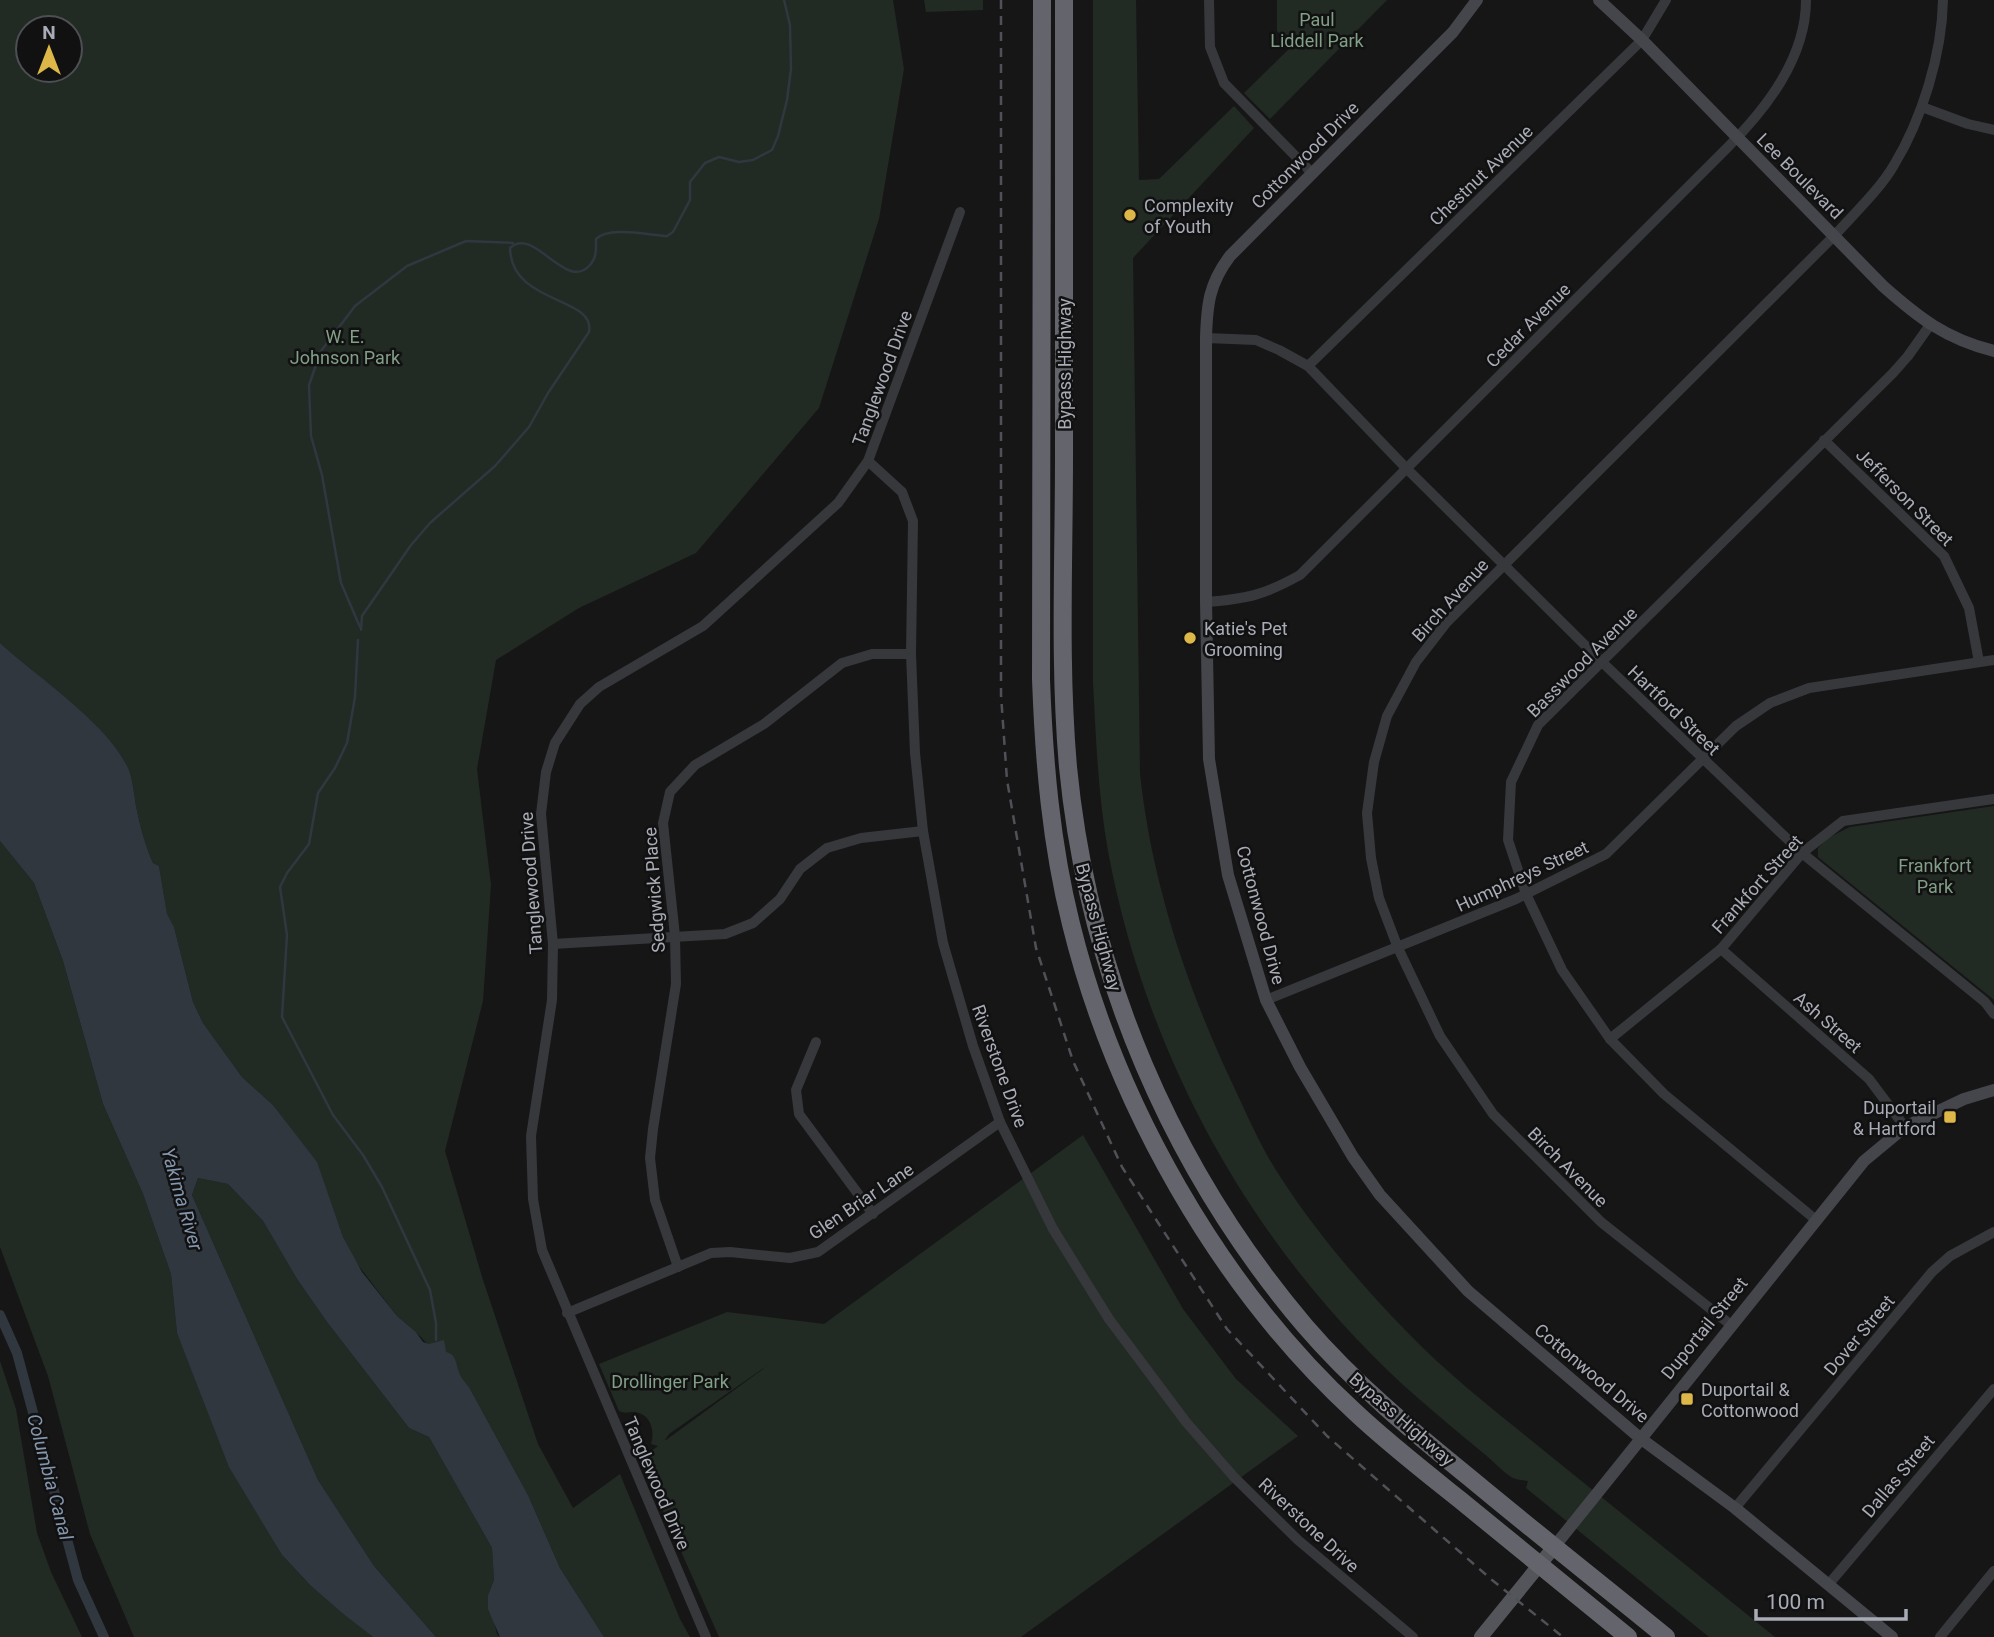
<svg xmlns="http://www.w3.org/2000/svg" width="1994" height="1637" viewBox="0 0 1994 1637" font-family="Roboto,sans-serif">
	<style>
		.green { fill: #222a24; fill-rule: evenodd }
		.water { fill: #30373f }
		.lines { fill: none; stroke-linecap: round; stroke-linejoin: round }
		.stream { stroke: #30373f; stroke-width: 2.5 }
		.canal { stroke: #30373f; stroke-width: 10 }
		.street { stroke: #37383c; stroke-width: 10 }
		.secondary { stroke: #45464c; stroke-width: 12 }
		.primary { stroke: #54555b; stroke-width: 14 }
		.highway { stroke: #64656c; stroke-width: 18 }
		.rail { stroke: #505157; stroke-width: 2.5; stroke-dasharray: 9 7; stroke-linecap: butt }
		.poi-dot { fill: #ddb848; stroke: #111112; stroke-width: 2.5 }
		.labels { text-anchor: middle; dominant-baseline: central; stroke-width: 5; stroke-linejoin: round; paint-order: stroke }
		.park-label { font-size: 18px; fill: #829f87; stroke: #111112 }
		.street-label { font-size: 18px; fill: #a9acb6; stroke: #111112 }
		.poi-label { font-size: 18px; fill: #a9acb6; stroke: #111112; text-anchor: start }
		.water-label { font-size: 19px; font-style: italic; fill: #8496ad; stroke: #111112 }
	</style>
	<rect width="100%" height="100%" fill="#161617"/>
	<g class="green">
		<path d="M0 0H893L904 69 879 219 819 408 696 553 579 608 496 660 477 769 491 885 483 1001 445 1151 483 1280 538 1444 573 1508 620 1474 680 1619 690 1637H604L560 1568 528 1495 469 1387 416 1332 397 1316 355 1261 343 1237 316 1162 273 1105 242 1077 203 1023 193 1002 174 927 167 915 159 866 153 863C145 845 140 826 136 806 134 794 133 781 129 770 109 725 37 677 0 643ZM28 28H70V70H28Z"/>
		<path d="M924 0H983V10L926 12Z"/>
		<path d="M1093 0H1136L1139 180 1159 179 1234 106 1254 128 1133 258 1140 774C1152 884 1187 988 1234 1087 1249 1119 1263 1152 1283 1181 1319 1236 1364 1288 1410 1335 1456 1382 1508 1421 1558 1462 1630 1520 1703 1579 1775 1637H1709L1526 1488 1528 1481C1523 1480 1517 1480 1513 1478 1504 1473 1496 1464 1488 1457 1465 1438 1442 1419 1419 1399 1258 1258 1147 1062 1108 851 1098 795 1096 739 1093 682Z"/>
		<path d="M1277 0H1387L1270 119 1244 93 1292 46 1277 31Z"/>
		<path d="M1994 806V1000L1818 857V848L1828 838 1850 827Z"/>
		<path d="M0 841 34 883 63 961 103 1104 143 1194 171 1274 177 1333 262 1519 282 1555 311 1586 373 1637H134L90 1534 48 1376 0 1247Z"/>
		<path d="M1083 1135 1183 1309 1236 1379 1298 1436 1021 1637H719L640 1459 658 1446 651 1444C655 1431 651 1414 635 1412 628 1412 625 1414 619 1411L599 1364 727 1312 824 1324ZM771 1363 666 1440H665L669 1434Z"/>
		<path d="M198 1178 228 1184 263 1221 297 1279 327 1322 409 1428 429 1437 492 1548 494 1580 488 1595 497 1634 500 1637H436L374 1566 318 1480 192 1195Z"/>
		<path d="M0 1361 16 1409 37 1533 51 1572 82 1637H0Z"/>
	</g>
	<path class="water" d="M0 643C37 677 109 724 129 770 133 781 134 794 136 806 140 826 145 845 153 863L159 866 167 914 174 927 193 1002 203 1023 242 1077 273 1105 317 1162 343 1237 362 1272 397 1316 416 1332 423 1342 429 1344 444 1340 446 1352C457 1355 455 1362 459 1372 460 1377 465 1382 469 1387L528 1495 560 1568 604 1637H500L488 1609V1595L494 1580 492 1548 429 1437 409 1428 327 1322 297 1279 263 1221 228 1184 198 1178 192 1195 318 1480 374 1566 436 1637H373L346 1616 311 1586 282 1555 229 1467 177 1333 171 1274 143 1194 103 1104 63 961 34 883 0 841Z"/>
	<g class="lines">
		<g class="stream">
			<path d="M360 627 341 583 322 475 311 436 309 385 321 351 355 306 407 266 466 241 513 243"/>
			<path d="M361 630 362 616 411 545 430 523 495 466 529 427 548 393 589 332C596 296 511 305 510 248 534 225 566 293 590 265 597 257 596 249 596 239 609 226 648 235 667 236L673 232 690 200V182L705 163 719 157 739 162 753 160 772 150 778 136 787 100 791 69 790 25 784 0"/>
			<path d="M358 640 355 697 347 743 335 768 318 793 309 844 287 873 280 887 287 935 282 1017 333 1115 363 1155 382 1187 430 1290 436 1323V1340"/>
		</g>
		<path class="canal" d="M0 1315 17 1353 78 1580 104 1637"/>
		<g class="street">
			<path d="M1209 0 1210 47 1224 83 1311 172"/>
			<path d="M1922 107 1968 124 1994 130"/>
			<path d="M1206 338 1256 340 1279 350 1308 366 1405 467 1603 663 1802 853 1985 1002 1994 1014"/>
			<path d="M1308 366 1642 40 1666 0"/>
			<path d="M1824 440 1944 556 1969 608 1979 662"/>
			<path d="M868 461 902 492 913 521 911 654 915 753 923 831 943 943 973 1046 1000 1122 1053 1229 1109 1319 1186 1422 1234 1477 1298 1540 1413 1637"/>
			<path d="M1206 602C1247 599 1264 595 1300 575L1727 148C1766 109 1806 58 1806 0"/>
			<path d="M553 944 725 934 753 923 780 899 800 869 827 848 861 838 923 831"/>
			<path d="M1721 949 1869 1079 1905 1127"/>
			<path d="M1266 1000 1516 899 1606 854 1736 726 1770 703 1809 688 1994 660"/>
			<path d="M1610 1039 1721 949 1802 853 1843 821 1994 799"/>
			<path d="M816 1042 796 1090 799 1114 873 1214"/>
			<path d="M1816 1220 1664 1094 1610 1039 1562 970 1526 894 1508 840 1511 782 1538 725 1893 373 1908 356 1930 325"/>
			<path d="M678 1267 655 1200 650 1158 653 1129 676 984 675 936 663 823 670 792 695 765 764 724 842 663 872 654H911"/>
			<path d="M567 1313 711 1253 730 1252 790 1258 818 1252 1000 1122"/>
			<path d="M1731 1325 1601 1222 1493 1114 1440 1036 1398 948 1379 898 1371 858 1367 813 1374 762 1387 716 1416 662 1447 622 1835 235C1853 215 1881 188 1894 165 1922 119 1942 54 1943 0"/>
			<path d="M1735 1508 1932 1272 1950 1256 1994 1232"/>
			<path d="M1828 1585 1994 1389"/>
			<path d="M706 1637 542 1250 533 1199 531 1136 552 1000 553 944 541 814 546 772 555 743 580 704 599 687 703 626 838 503 868 461 960 212"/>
			<path d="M1940 1637 1994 1571"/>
		</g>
		<g class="secondary">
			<path d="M1477 0 1453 32 1230 256C1209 284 1207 304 1206 338V602L1209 759 1228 875 1266 1000 1300 1067 1353 1157 1380 1195 1468 1291 1640 1438 1735 1508 1892 1637"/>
			<path d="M1599 0 1642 40 1883 286C1919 318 1946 339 1994 351"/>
			<path d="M1554 1547 1864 1161 1905 1127 1964 1099 1994 1090"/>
		</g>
		<path class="primary" d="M1481 1637 1554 1547"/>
		<g class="highway">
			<path d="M1042 0 1041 679C1044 762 1051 844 1071 924 1115 1103 1219 1287 1355 1412 1388 1443 1424 1471 1459 1499 1515 1545 1572 1591 1628 1637"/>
			<path d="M1064 0C1064 153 1064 306 1064 458 1064 561 1059 665 1068 767 1088 973 1171 1168 1305 1326 1354 1383 1412 1431 1470 1478 1535 1532 1601 1584 1666 1637"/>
		</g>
		<path class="rail" d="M1001 0V695L1007 780 1036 948 1073 1061 1122 1167 1227 1329 1327 1436 1492 1580 1563 1637"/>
	</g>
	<g class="poi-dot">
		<circle cx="1130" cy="215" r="7"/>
		<circle cx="1190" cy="638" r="7"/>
		<rect x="1943" y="1110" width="14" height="14" rx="3.5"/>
		<rect x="1680" y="1392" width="14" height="14" rx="3.5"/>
	</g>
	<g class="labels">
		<g class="park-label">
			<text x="1317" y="19">Paul<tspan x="1317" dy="21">Liddell Park</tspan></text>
			<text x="345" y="336">W. E.<tspan x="345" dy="21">Johnson Park</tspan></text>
			<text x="1935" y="865">Frankfort<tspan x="1935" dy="21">Park</tspan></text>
			<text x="670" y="1381">Drollinger Park</text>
		</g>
		<g class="street-label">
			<text transform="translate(1305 155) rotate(-45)">Cottonwood Drive</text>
			<text transform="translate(1481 175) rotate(-44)">Chestnut Avenue</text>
			<text transform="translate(1800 176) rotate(45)">Lee Boulevard</text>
			<text transform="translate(1528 325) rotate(-45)">Cedar Avenue</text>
			<text transform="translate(1064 364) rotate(-90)">Bypass Highway</text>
			<text transform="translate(882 378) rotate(-70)">Tanglewood Drive</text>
			<text transform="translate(1905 497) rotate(45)">Jefferson Street</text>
			<text transform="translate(1450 600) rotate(-48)">Birch Avenue</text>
			<text transform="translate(1582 662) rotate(-45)">Basswood Avenue</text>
			<text transform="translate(1674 710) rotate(44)">Hartford Street</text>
			<text transform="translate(1522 876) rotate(-25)">Humphreys Street</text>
			<text transform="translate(531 883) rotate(-94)">Tanglewood Drive</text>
			<text transform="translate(1757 884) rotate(-48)">Frankfort Street</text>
			<text transform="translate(654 890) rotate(-94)">Sedgwick Place</text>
			<text transform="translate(1261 915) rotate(75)">Cottonwood Drive</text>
			<text transform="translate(1099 927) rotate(75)">Bypass Highway</text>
			<text transform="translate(1828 1022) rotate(41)">Ash Street</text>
			<text transform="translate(1000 1066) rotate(70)">Riverstone Drive</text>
			<text transform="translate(1568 1167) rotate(45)">Birch Avenue</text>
			<text transform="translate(861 1201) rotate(-34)">Glen Briar Lane</text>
			<text transform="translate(1704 1328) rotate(-51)">Duportail Street</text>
			<text transform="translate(1859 1335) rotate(-50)">Dover Street</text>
			<text transform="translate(1592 1373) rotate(40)">Cottonwood Drive</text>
			<text transform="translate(1402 1419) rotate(41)">Bypass Highway</text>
			<text transform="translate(1898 1476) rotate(-50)">Dallas Street</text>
			<text transform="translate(657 1483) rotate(67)">Tanglewood Drive</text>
			<text transform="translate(1309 1525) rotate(43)">Riverstone Drive</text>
		</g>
		<g class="poi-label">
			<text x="1144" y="205">Complexity<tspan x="1144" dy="21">of Youth</tspan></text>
			<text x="1204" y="628">Katie's Pet<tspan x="1204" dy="21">Grooming</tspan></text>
			<text x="1936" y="1107" text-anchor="end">Duportail<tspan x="1936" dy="21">&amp; Hartford</tspan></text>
			<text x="1701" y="1389">Duportail &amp;<tspan x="1701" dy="21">Cottonwood</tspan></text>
		</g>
		<g class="water-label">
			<text transform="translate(182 1199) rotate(74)">Yakima River</text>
			<text transform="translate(50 1477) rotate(75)">Columbia Canal</text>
		</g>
	</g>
	<g transform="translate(49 49)"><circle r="33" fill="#111112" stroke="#4e4f54" stroke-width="2"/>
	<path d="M0-5L12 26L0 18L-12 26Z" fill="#ddb848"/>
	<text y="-10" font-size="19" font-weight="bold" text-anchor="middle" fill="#a9acb6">N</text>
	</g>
	<path d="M1756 1609v10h150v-10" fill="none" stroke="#a9acb6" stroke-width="3.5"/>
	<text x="1766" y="1609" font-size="21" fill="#a9acb6" stroke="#111112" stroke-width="5" paint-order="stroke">100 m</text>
</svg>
